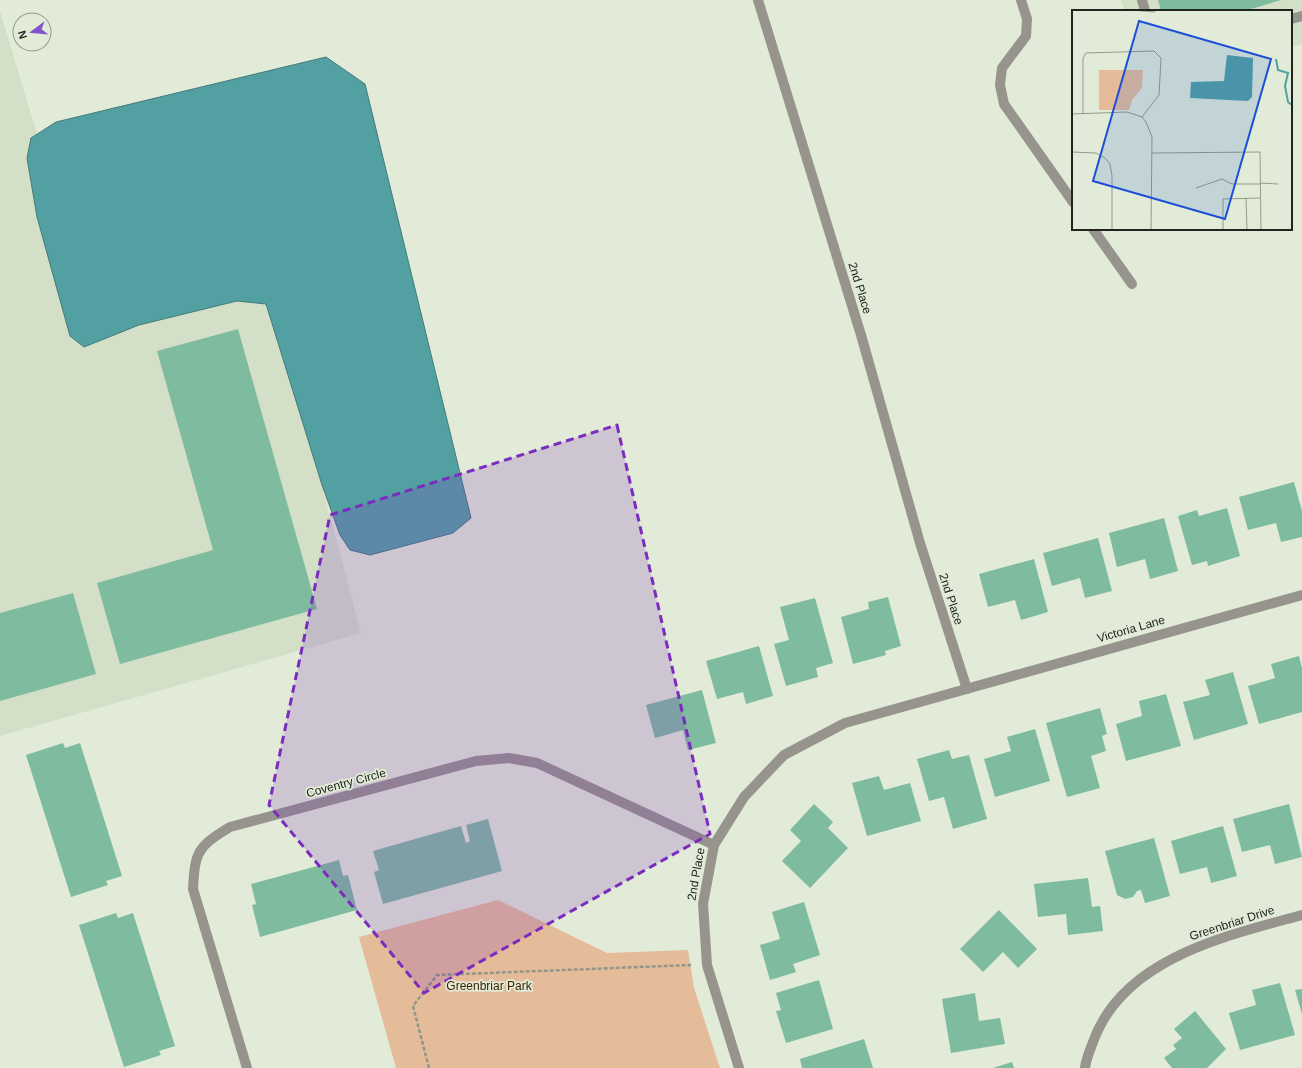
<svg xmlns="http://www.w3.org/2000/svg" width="1302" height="1068" viewBox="0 0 1302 1068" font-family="Arial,sans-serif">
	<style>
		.built { fill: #d3e0c7 }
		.green { fill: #e5bc99 }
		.water { fill: #53a0a2; stroke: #447b7a }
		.building { fill: #7fbc9f }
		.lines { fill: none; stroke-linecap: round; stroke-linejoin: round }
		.path { stroke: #909789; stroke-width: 2.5; stroke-dasharray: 4 2; stroke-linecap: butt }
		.lane { stroke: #96948c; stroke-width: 10 }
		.street { stroke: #96948c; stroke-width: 10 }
		.marked { fill: #7b2cbf; fill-opacity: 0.2; stroke: #7b2cbf; stroke-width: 3; stroke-dasharray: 8 5; stroke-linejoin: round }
		.labels { text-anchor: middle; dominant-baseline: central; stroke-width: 3.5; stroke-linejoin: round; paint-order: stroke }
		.street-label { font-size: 12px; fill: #20241d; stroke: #e1ebd8 }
		.park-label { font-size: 12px; fill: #3f2101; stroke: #e1ebd8 }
		.inset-river { fill: none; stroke: #53a0a2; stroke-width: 2 }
		.inset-road { fill: none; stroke: #949b8d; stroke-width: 1 }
		.view { fill: #1d4ed8; fill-opacity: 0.15; stroke: #1d4ed8; stroke-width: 2 }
		.inset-edge { fill: none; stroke: #20241d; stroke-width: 2 }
	</style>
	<rect width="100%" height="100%" fill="#e1ebd8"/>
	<g class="built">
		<path d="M1121 0H1302V44L1291 47V11H1125Z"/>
		<path d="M0 11 86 297 261 255 361 633 0 736Z"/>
	</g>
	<path class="green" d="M498 900 607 953 688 950 694 988 720 1068H396L359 937Z"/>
	<path class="water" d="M326 57 365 84 471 518 453 533 370 555 350 550 340 535 322 485 266 304 237 301 139 325 84 347 70 336 37 217 27 158 31 138 56 122Z"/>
	<g class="building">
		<path d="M1158 0H1281L1244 11H1161Z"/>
		<path d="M238 329 317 609 120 664 97 583 213 550 157 351Z"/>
		<path d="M1294 482 1302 511V537L1281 542 1276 523 1248 530 1239 497Z"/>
		<path d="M1227 508 1240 556 1208 566 1207 561 1192 565 1178 516 1197 510 1199 516Z"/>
		<path d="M1164 518 1178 571 1150 579 1145 559 1117 567 1109 533Z"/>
		<path d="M1098 538 1112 591 1085 598 1080 578 1052 586 1043 553Z"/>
		<path d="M1034 559 1048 612 1021 620 1015 600 988 607 979 574Z"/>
		<path d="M73 593 96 674 0 701V613Z"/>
		<path d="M888 597 901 646 885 651 886 655 853 664 841 617 869 609 868 602Z"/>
		<path d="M815 598 833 663 816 668 818 677 786 686 774 644 789 640 780 607Z"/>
		<path d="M759 646 773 696 746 704 743 692 717 699 706 661Z"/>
		<path d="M1299 656 1302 668V712L1259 724 1248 686 1275 678 1271 664Z"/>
		<path d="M1233 672 1248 724 1194 740 1183 702 1210 695 1205 680Z"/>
		<path d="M702 690 716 743 688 750 683 730 655 738 646 705Z"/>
		<path d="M1166 694 1181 746 1126 761 1116 724 1142 716 1139 701Z"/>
		<path d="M1100 708 1107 734 1102 736 1106 751 1091 756 1100 788 1067 797 1046 723Z"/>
		<path d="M1035 729 1050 781 995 797 984 759 1011 751 1007 737Z"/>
		<path d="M63 743 65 748 80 743 122 876 106 881 108 885 71 897 26 755Z"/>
		<path d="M949 750 952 759 969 755 987 819 953 829 944 797 929 801 917 759Z"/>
		<path d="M879 776 884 790 910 783 921 821 867 836 852 783Z"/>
		<path d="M814 804 833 822 828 828 848 848 810 888 782 861 801 841 790 830Z"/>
		<path d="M1289 804 1302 857 1275 864 1270 845 1242 852 1233 819Z"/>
		<path d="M488 819 502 871 383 904 374 872 379 870 373 851 461 826 466 843 470 841 466 825Z"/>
		<path d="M1223 826 1237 876 1211 883 1207 867 1180 874 1171 841Z"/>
		<path d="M1154 838 1170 896 1145 903 1141 890 1137 891 1133 897 1125 899 1117 895 1105 851Z"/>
		<path d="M339 860 343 876 348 875 357 910 260 937 252 905 256 904 251 884Z"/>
		<path d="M1088 878 1092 907 1100 906 1103 931 1068 935 1066 914 1038 917 1034 884Z"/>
		<path d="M804 902 820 955 793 964 796 972 770 980 760 945 780 939 772 912Z"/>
		<path d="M999 910 1037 949 1018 968 1003 952 983 972 960 949Z"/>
		<path d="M116 913 118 918 133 913 175 1046 159 1051 161 1055 124 1067 79 925Z"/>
		<path d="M819 980 833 1029 786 1043 776 1011 781 1010 776 993Z"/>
		<path d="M1280 983 1295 1035 1240 1050 1229 1013 1256 1005 1252 990Z"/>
		<path d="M1302 989V1014L1295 990Z"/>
		<path d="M975 993 979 1021 1000 1018 1005 1044 951 1053 942 999Z"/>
		<path d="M1195 1011 1226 1049 1207 1068H1172L1164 1058 1176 1049 1173 1045 1182 1038 1174 1029Z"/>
		<path d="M864 1039 873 1068H802L800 1059Z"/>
		<path d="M1012 1062 1014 1068H993Z"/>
	</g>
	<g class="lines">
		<path class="path" d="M429 1068 413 1006 437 975 691 965"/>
		<g class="lane">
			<path d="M1021 0 1027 19 1026 36 1002 68 1000 85 1004 104 1073 202"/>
			<path d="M1142 0 1145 11"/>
			<path d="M1291 19 1302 16"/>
			<path d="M1093 229 1132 284"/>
		</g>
		<g class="street">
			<path d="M758 0 861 335 920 543 967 689"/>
			<path d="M247 1068 193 889C195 852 197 847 230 827L476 761 509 758 537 763 714 845"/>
			<path d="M739 1068 707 965 703 904 714 845 744 797 784 755 845 723 1302 595"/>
			<path d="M1085 1068C1086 1059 1090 1050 1093 1042 1123 958 1226 936 1302 915"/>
		</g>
	</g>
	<path class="marked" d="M617 425 710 834 424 993 269 805 330 515Z"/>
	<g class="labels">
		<g class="street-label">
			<text transform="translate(860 288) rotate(73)">2nd Place</text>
			<text transform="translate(951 599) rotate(72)">2nd Place</text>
			<text transform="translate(1131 629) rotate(-16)">Victoria Lane</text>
			<text transform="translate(346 783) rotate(-15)">Coventry Circle</text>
			<text transform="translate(696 874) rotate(-80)">2nd Place</text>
			<text transform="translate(1232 923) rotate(-18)">Greenbriar Drive</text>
		</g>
		<g class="park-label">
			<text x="489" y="986">Greenbriar Park</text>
		</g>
	</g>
	<g transform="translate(1072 10)">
		<rect width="220" height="220" fill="#e1ebd8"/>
		<path d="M27 60H71L70 78 60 90 57 100H27Z" fill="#e5bc99"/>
		<path d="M155 45 181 48 180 87 176 91 118 88 119 72 152 71Z" fill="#53a0a2"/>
		<path class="inset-river" d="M204 49 206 60 216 63 213 76 216 92 220 95M220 115V133"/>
		<path class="inset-road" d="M60 0 82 2 85 0M0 104 55 102 70 107 74 112 80 127 79 220M11 104V48L14 43 82 41 89 48 87 85 70 107M0 142 24 143 33 148 38 154 40 166V220M80 143 188 142 189 220M188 173 206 174M124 178 150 169 160 174H188M174 189 175 220M151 220V189L188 188"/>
		<path class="view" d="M67 11 199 49 153 209 21 171Z"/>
		<rect width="220" height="220" class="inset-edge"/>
	</g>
	<g transform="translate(32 32) rotate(254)"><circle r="19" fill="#e1ebd8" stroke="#949b8d"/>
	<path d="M0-3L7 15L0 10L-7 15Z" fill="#8353cc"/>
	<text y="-6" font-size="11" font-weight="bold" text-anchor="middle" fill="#20241d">N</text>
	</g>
</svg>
